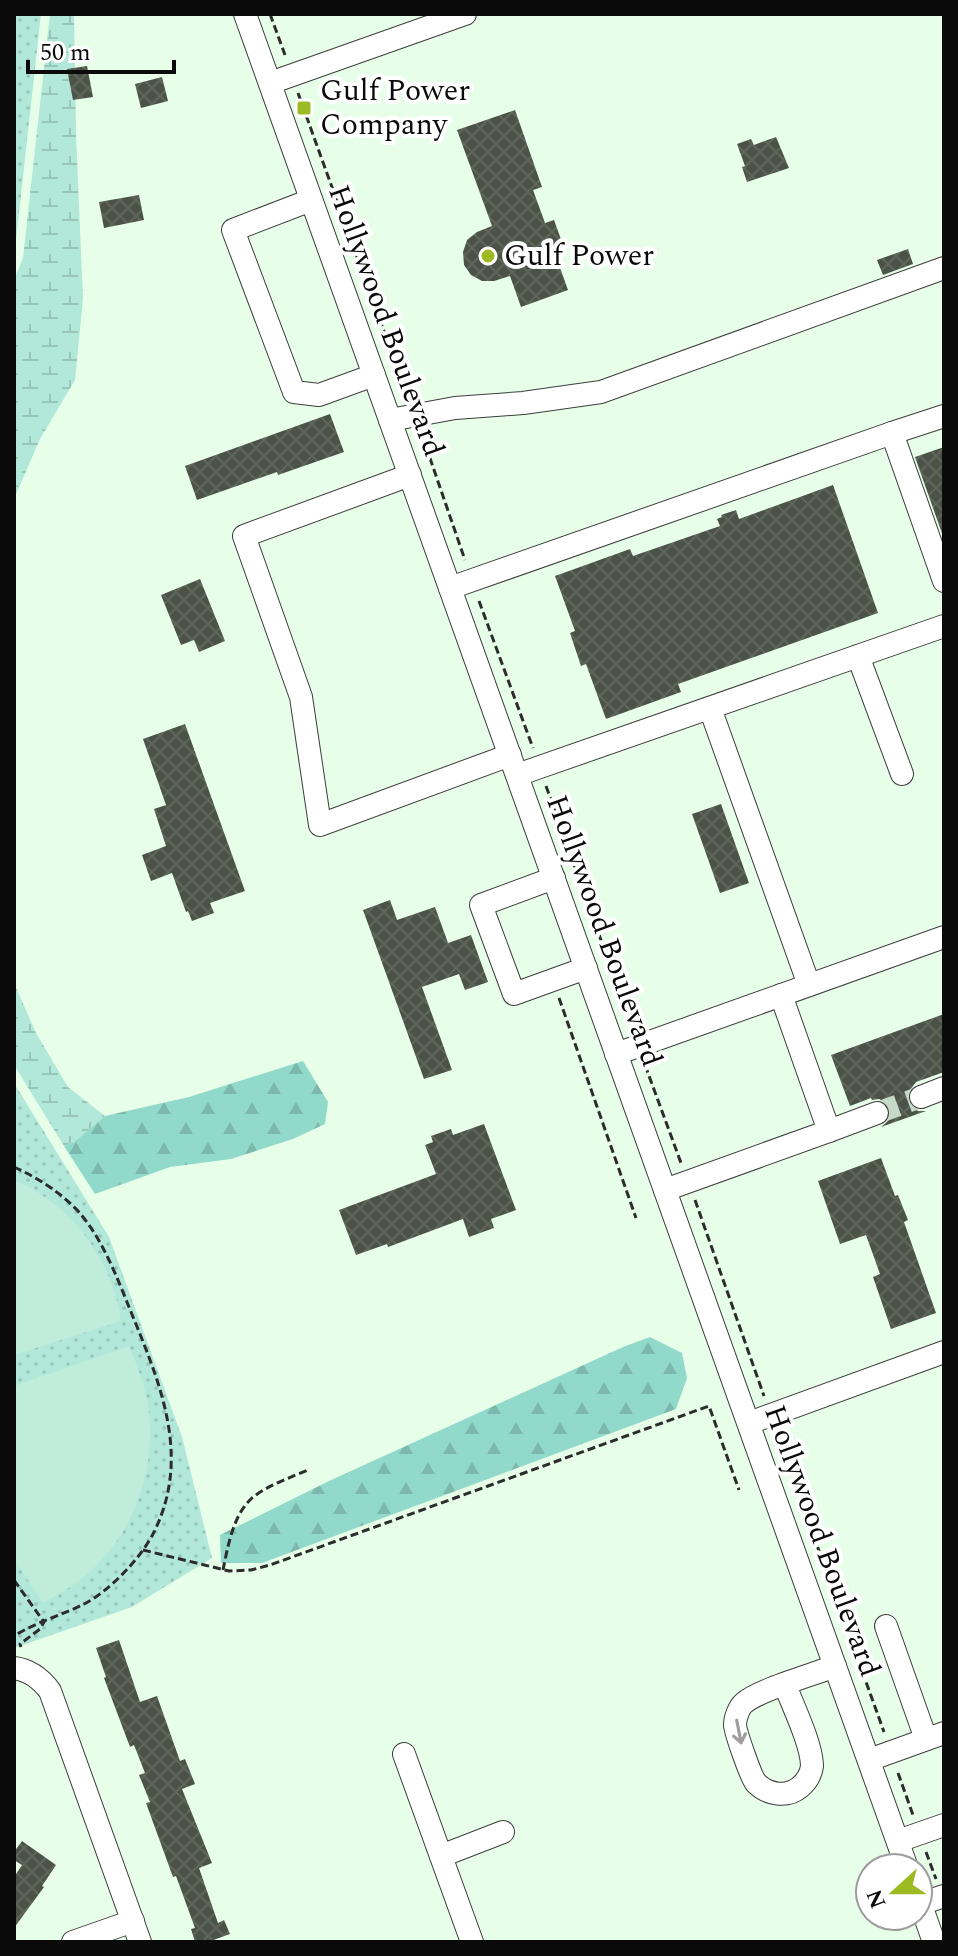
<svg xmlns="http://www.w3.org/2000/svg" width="958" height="1956" viewBox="0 0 958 1956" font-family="Spectral,serif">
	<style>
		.forest { fill: url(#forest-firs) }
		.wetland { fill: url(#wetland-marsh) }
		.park { fill: url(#park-dots) }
		.pitch { fill: #c0ecdb }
		.building { fill: url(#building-cross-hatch) }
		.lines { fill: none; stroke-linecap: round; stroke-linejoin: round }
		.minor-tunnel { stroke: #c6dac7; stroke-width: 22; stroke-dasharray: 22 11; stroke-linecap: butt }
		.minor-casing { stroke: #3d3d3d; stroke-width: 24 }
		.path { stroke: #2c2c2c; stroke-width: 3; stroke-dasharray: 8 4; stroke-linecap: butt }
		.minor { stroke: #fff; stroke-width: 22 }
		.oneway { stroke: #9d9d9d }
		.poi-dot { fill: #9cba22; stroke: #fff; stroke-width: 3 }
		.labels { text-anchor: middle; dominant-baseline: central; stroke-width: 8; stroke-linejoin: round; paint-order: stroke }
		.poi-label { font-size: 30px; fill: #0a0a0a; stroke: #fff; text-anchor: start }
		.street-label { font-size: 30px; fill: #0a0a0a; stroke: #fff }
	</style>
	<defs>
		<pattern id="forest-firs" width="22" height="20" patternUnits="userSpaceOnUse" patternTransform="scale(2)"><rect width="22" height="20" fill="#91d9ca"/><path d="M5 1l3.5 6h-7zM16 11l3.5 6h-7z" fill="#7cb9ac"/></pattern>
		<pattern id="wetland-marsh" width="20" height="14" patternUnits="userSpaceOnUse" patternTransform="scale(2)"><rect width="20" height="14" fill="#b1e8d9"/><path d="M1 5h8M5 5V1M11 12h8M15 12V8" fill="none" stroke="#97c6b9"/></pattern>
		<pattern id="park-dots" width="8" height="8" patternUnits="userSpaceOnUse" patternTransform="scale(2)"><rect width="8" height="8" fill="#b1e8d9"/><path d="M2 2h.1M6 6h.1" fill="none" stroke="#97c6b9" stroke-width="1.8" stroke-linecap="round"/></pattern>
		<pattern id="building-cross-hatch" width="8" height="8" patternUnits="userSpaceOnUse" patternTransform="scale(2)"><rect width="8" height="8" fill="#4b5246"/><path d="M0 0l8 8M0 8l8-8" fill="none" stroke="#60665c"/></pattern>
	</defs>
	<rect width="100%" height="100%" fill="#e7ffe8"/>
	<g class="forest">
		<path d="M303 1061 328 1102 325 1124 293 1139 231 1159 170 1167 95 1194 64 1146 75 1141 105 1116 189 1097Z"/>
		<path d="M650 1337 682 1353 687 1378 676 1409 262 1563H221L220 1535 329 1481 623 1347Z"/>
	</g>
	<g class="wetland">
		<path d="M50 14H74L76 134 83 299 75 380 40 439 14 499V280L23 258Z"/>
		<path d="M14 983 36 1033 68 1087 105 1116 75 1141 64 1146 14 1065Z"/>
	</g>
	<g class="park">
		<path d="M14 14H41L14 258Z"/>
		<path d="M14 1083 109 1237 182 1437 212 1558 132 1607 14 1648Z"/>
	</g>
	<g class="pitch">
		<path d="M14 1180C61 1199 98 1242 114 1290 117 1299 119 1310 121 1321L14 1355Z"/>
		<path d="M129 1346C137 1365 145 1385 148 1405 157 1462 138 1523 98 1564 82 1581 63 1592 43 1603L14 1559V1386Z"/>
	</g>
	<g class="building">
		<path d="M87 66 93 97 73 100 67 69Z"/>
		<path d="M162 77 168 101 141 108 135 84Z"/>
		<path d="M515 110 542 187 533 190 545 223 554 220 563 245 553 248 568 290 521 307 510 276 494 281H482L471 275 464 265 463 252 467 240 477 232 492 226 457 130Z"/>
		<path d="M776 137 789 168 747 182 742 167 745 166 737 144 751 139 754 145Z"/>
		<path d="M139 195 144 220 104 228 99 202Z"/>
		<path d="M908 249 913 264 883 275 877 260Z"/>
		<path d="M330 414 344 452 278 475 277 472 197 500 185 466Z"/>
		<path d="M944 447V539L915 457Z"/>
		<path d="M833 485 878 613 678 684 681 692 606 719 586 664 581 666 570 633 575 631 555 576 630 549 633 556 720 526 717 519 722 517 721 515 736 510 739 519Z"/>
		<path d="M200 579 225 641 199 652 194 640 181 645 161 595Z"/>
		<path d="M185 724 245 891 210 903 214 913 192 921 188 911 186 912 172 873 151 881 142 855 166 846 154 809 166 805 143 739Z"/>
		<path d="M721 804 749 883 720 893 692 814Z"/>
		<path d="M390 900 397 920 435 907 448 943 471 935 488 982 465 990 459 974 422 987 452 1070 424 1079 363 910Z"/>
		<path d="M944 1014V1072L916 1082 907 1094 908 1101 912 1107 918 1111H926L881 1127 888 1121 891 1115 890 1107 885 1102 879 1099 872 1100 871 1098 850 1106 831 1055Z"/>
		<path d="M484 1124 516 1210 491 1219 494 1228 469 1237 463 1219 388 1247 387 1244 356 1255 339 1210 436 1174 425 1145 433 1142 431 1136 451 1129 453 1135Z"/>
		<path d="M881 1158 895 1196 898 1195 908 1220 904 1222 936 1313 891 1329 873 1277 880 1274 866 1235 840 1244 818 1181Z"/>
		<path d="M119 1640 140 1702 157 1696 180 1761 185 1759 195 1784 182 1789 212 1863 199 1868 218 1923 224 1920 230 1934 208 1942H195L191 1929 195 1928 176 1876 173 1877 146 1803 150 1802 139 1775 145 1773 134 1745 130 1747 104 1678 106 1677 96 1648Z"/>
		<path d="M22 1841 56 1865 42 1886 44 1887 14 1928V1877L22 1865 14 1860V1852Z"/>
	</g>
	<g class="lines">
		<path class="minor-tunnel" d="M877 1113 921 1097"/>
		<g class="minor-casing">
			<g id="minor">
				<path d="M245 14 907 1868"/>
				<path d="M270 83 465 14"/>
				<path d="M311 200 233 230 294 392 319 395 374 375"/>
				<path d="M390 420 455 408 523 403 601 392 944 268"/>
				<path d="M892 433 944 416"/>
				<path d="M410 475 244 536 301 697 320 825 510 755"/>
				<path d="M450 588 892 433 944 581"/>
				<path d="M858 656 902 774"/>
				<path d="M710 708 809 985"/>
				<path d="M517 775 944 626"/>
				<path d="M554 878 481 905 514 994 586 968"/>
				<path d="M616 1054 944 937"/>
				<path d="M921 1097 944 1088"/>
				<path d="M829 1131 877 1113"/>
				<path d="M665 1190 829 1131 781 995"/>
				<path d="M749 1423 944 1352"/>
				<path d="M886 1626 926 1739"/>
				<path d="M14 1668C30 1670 41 1679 50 1691L140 1942"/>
				<path d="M785 1685C793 1706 812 1745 812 1766 811 1774 806 1782 800 1787 787 1798 768 1795 756 1783 751 1777 736 1734 735 1725 735 1718 739 1707 744 1703 758 1690 815 1674 835 1666"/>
				<path d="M404 1754 472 1942"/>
				<path d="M869 1760 944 1733"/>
				<path d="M898 1841 944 1825"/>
				<path d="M441 1856 503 1832"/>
				<path d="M918 1897 934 1942"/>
				<path d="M920 1904 944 1896"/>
				<path d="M73 1942 133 1921"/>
			</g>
		</g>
		<g class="path">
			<path d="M270 14 285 55"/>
			<path d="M298 93 408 398"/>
			<path d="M422 435 465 560"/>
			<path d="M479 601 533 748"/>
			<path d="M546 786 632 1027"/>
			<path d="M559 998 636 1218"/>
			<path d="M645 1065 681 1163"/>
			<path d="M14 1167C38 1178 60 1192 78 1211 102 1238 116 1275 129 1307 159 1381 193 1456 153 1534 140 1559 110 1590 86 1603 63 1615 36 1622 14 1636"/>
			<path d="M695 1200 764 1396"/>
			<path d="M777 1434 884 1732"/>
			<path d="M143 1550 229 1571 251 1570 270 1565 709 1406 739 1490"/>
			<path d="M223 1570C228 1546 233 1515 252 1498 266 1486 292 1477 310 1469"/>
			<path d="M14 1580 44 1622 40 1629 20 1644 21 1647"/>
			<path d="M898 1773 913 1815"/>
			<path d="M926 1852 936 1879"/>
		</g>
		<use href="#minor" class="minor"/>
	</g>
	<defs><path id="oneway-shaft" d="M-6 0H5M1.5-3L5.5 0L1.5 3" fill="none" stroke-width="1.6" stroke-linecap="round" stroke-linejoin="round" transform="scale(2)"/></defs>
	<use class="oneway" href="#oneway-shaft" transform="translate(739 1732) rotate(79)"/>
	<g class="poi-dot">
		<rect x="296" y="100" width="16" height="16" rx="4"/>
		<circle cx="488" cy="256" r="8"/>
	</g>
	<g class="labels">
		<g class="poi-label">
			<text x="320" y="91">Gulf Power<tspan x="320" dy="34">Company</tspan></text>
			<text x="504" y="256">Gulf Power</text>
		</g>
		<g class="street-label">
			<text transform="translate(386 321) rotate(70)">Hollywood Boulevard</text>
			<text transform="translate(604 931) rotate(70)">Hollywood Boulevard</text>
			<text transform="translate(822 1541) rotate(70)">Hollywood Boulevard</text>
		</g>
	</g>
	<rect width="958" height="1956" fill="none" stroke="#0a0a0a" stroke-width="32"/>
	<g transform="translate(894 1892) rotate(249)"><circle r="38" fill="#ffffff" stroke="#9d9d9d" stroke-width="2"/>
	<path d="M0-6L14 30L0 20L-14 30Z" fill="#9cba22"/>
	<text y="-12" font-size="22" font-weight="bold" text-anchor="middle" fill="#0a0a0a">N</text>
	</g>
	<path d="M28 60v12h146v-12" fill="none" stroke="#0a0a0a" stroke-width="4"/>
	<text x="40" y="60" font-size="24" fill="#0a0a0a" stroke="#ffffff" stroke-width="6" paint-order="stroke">50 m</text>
</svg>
